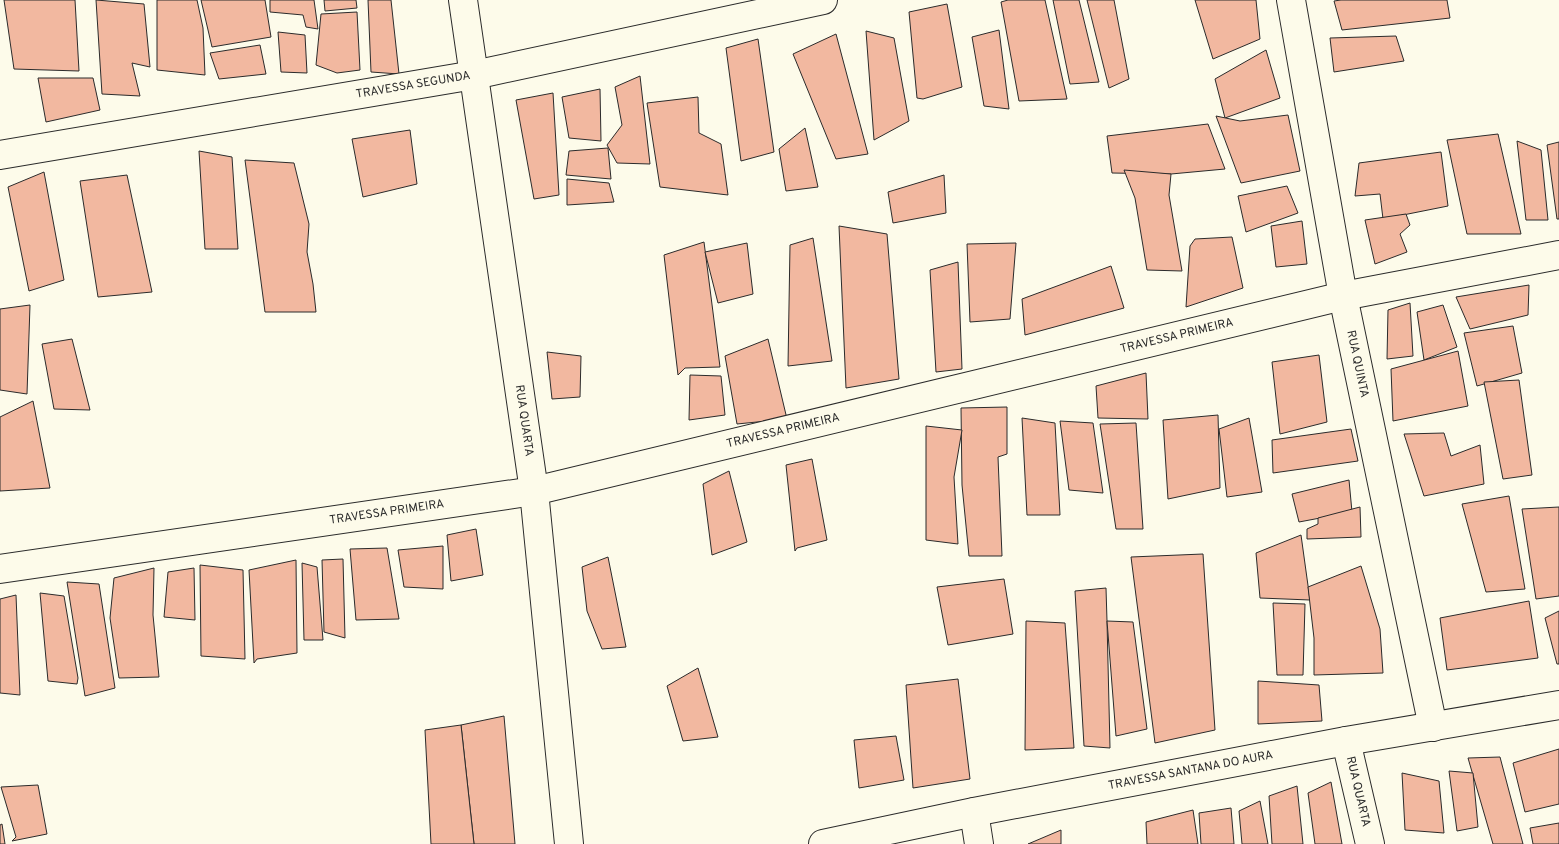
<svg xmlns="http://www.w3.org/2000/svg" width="1559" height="844" viewBox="0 0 1559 844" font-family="Overpass,sans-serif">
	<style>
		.building { fill: #f2b8a0; stroke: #2b2b2b }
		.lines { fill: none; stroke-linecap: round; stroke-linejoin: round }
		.minor-casing { stroke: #2b2b2b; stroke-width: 30 }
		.minor { stroke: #fdfbea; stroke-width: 28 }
		.labels { text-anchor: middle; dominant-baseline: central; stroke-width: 4; stroke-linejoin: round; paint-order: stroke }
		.street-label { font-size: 12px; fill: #2b2b2b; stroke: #fdfbea }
	</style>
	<rect width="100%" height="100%" fill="#fdfbea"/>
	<g class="building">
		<path d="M4 0H75L79 71 14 69Z"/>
		<path d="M96 0 144 4 150 67 132 63 140 96 102 94Z"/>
		<path d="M157 0H197L203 28 205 75 157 70Z"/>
		<path d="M201 0H265L271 37 212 47Z"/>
		<path d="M270 0H314L318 29 306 27 303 15 270 12Z"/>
		<path d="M324 0H356L357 8 325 11Z"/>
		<path d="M368 0H391L399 74 371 72Z"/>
		<path d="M1008 0H1045L1067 99 1019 101 1001 2Z"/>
		<path d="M1053 0H1079L1099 82 1070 84Z"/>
		<path d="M1087 0H1114L1129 79 1109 88Z"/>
		<path d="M1195 0H1256L1260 39 1213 59Z"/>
		<path d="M1341 0H1447L1450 18 1342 30 1334 1Z"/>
		<path d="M947 4 962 87 923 99 917 98 909 12Z"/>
		<path d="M357 12 360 70 337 73 316 65 321 14Z"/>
		<path d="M999 30 1009 109 984 106 972 37Z"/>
		<path d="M866 31 894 38 909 121 874 140Z"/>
		<path d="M278 32 305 35 307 73 281 72Z"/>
		<path d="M836 34 868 154 836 159 793 54Z"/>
		<path d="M1396 36 1404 61 1334 72 1330 38Z"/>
		<path d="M758 39 774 152 741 161 726 48Z"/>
		<path d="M260 45 266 74 219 79 210 53Z"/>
		<path d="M1266 50 1280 98 1225 118 1215 79Z"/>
		<path d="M640 76 650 164 617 163 607 145 622 125 615 87Z"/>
		<path d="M38 78H93L100 110 46 122Z"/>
		<path d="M600 89 601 141 569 138 562 97Z"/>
		<path d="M553 93 559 195 534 199 516 100Z"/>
		<path d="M698 97 699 133 721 144 728 195 660 187 647 103Z"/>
		<path d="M1288 115 1300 171 1241 183 1216 116 1240 121Z"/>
		<path d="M1208 124 1225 169 1171 174 1112 173 1107 136Z"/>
		<path d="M805 128 818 187 786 191 779 149Z"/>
		<path d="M410 130 417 184 363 197 352 139Z"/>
		<path d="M1498 134 1521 234H1467L1447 140Z"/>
		<path d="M1517 141 1541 150 1548 220H1526Z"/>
		<path d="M1559 142V219H1557L1547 145Z"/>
		<path d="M608 148 611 179 566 175 569 151Z"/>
		<path d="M199 151 232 157 238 249H205Z"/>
		<path d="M1441 152 1448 206 1383 219 1380 194 1355 196 1359 163Z"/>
		<path d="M245 160 294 163 309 224 307 252 313 284 316 312H265Z"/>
		<path d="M1124 170 1171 174 1169 195 1182 271 1147 270 1135 198Z"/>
		<path d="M44 172 64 280 29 291 8 187Z"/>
		<path d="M127 175 152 292 98 297 80 181Z"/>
		<path d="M944 175 946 213 893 223 888 192Z"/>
		<path d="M567 179 609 183 614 202 567 205Z"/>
		<path d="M1287 186 1298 213 1246 232 1238 196Z"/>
		<path d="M1406 214 1410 225 1400 234 1407 252 1375 264 1365 220Z"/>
		<path d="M1302 221 1307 264 1276 267 1271 226Z"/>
		<path d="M839 226 887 234 899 379 846 388Z"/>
		<path d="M1232 237 1243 288 1186 307 1190 246 1195 239Z"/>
		<path d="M813 238 832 361 788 366 790 245Z"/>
		<path d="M704 242 720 367 685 368 678 375 664 255Z"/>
		<path d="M747 243 753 294 718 303 705 252Z"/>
		<path d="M1016 243 1010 319 970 322 967 244Z"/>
		<path d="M958 262 962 369 936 372 930 270Z"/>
		<path d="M1111 266 1124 308 1025 335 1022 299Z"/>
		<path d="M1529 285 1528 315 1470 329 1456 297Z"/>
		<path d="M1410 303 1413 356 1387 359 1388 310Z"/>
		<path d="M30 305 27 394 0 390V309Z"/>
		<path d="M1443 305 1457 347 1424 360 1417 312Z"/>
		<path d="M1513 326 1522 373 1477 386 1464 333Z"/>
		<path d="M72 339 90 410 54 409 42 344Z"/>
		<path d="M768 339 787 419 737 424 725 356Z"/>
		<path d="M1458 351 1468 406 1393 421 1391 369Z"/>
		<path d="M547 352 581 356 580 397 552 399Z"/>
		<path d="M1319 355 1327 422 1280 434 1272 362Z"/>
		<path d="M1146 373 1148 419 1098 418 1096 386Z"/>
		<path d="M690 375 721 376 725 415 689 420Z"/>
		<path d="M1519 380 1532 475 1503 479 1484 382Z"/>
		<path d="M33 401 50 488 0 491V417Z"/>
		<path d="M1007 407V454L998 457 1002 556H969L962 485 961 408Z"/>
		<path d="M1218 415 1220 488 1168 499 1163 420Z"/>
		<path d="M1022 418 1055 423 1060 515H1027Z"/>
		<path d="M1249 418 1262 492 1227 497 1219 429Z"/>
		<path d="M1060 421 1093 423 1103 493 1069 490Z"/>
		<path d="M1136 423 1143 529H1116L1100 424Z"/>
		<path d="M926 426 962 430 954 477 958 544 926 540Z"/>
		<path d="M1351 429 1358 461 1273 473 1272 440Z"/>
		<path d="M1444 433 1451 456 1480 445 1484 484 1424 496 1404 434Z"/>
		<path d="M812 459 827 540 797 548 795 551 786 465Z"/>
		<path d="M729 471 747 542 712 555 703 484Z"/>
		<path d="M1349 480 1352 512 1299 522 1292 494Z"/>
		<path d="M1509 496 1525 589 1486 592 1462 504Z"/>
		<path d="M1360 507 1361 537 1307 539V529L1318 524V518Z"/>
		<path d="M1559 507V596L1536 599 1522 509Z"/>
		<path d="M476 529 483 575 451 581 447 535Z"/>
		<path d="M1301 535 1310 600 1260 598 1256 553Z"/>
		<path d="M443 546V589L404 587 398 550Z"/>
		<path d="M387 548 399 619 356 620 350 549Z"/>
		<path d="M1203 554 1215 730 1155 743 1131 557Z"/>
		<path d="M608 557 626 647 602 649 587 611 582 567Z"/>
		<path d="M343 559 345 638 324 632 322 560Z"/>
		<path d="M296 560 297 653 257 659 254 663 249 570Z"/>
		<path d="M302 563 317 567 323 640H304Z"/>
		<path d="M200 565 243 570 245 659 201 656Z"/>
		<path d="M1361 566 1380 629 1383 673 1314 675V638L1308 587Z"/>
		<path d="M154 568 153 615 159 677 119 678 110 618 114 578Z"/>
		<path d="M194 568 195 620 164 617 168 572Z"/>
		<path d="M1004 579 1013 634 948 645 937 587Z"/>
		<path d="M67 582 99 584 115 688 85 696Z"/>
		<path d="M1106 588 1107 621 1110 748 1084 746 1075 591Z"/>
		<path d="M40 593 64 596 78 678 77 684 48 681Z"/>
		<path d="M16 595 20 695 0 693V599Z"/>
		<path d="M1529 601 1538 658 1447 670 1440 618Z"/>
		<path d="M1273 603 1305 604 1303 675H1277Z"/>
		<path d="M1559 611V664H1557L1545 618Z"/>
		<path d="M1026 621 1065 623 1074 748 1025 750Z"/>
		<path d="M1107 621 1133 622 1147 729 1116 736Z"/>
		<path d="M698 668 718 737 683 741 667 686Z"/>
		<path d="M958 679 970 779 913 788 906 685Z"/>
		<path d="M1258 681 1319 685 1322 721 1258 724Z"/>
		<path d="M504 716 515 844H474L461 725Z"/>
		<path d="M461 725 474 844H431L425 730Z"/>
		<path d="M896 736 904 780 859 788 854 740Z"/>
		<path d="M1559 749V804L1525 812 1513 763Z"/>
		<path d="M1500 757 1523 844H1493L1468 758Z"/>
		<path d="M1449 771 1473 773 1478 827 1457 831Z"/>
		<path d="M1402 773 1439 781 1444 833 1405 830Z"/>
		<path d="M1331 782 1342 844H1315L1308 793Z"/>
		<path d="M38 785 47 834 12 841 16 837 1 787Z"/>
		<path d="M1297 786 1303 844H1272L1269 796Z"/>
		<path d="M1260 801 1268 844H1242L1239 811Z"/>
		<path d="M1231 808 1234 844H1201L1199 813Z"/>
		<path d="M1193 810 1198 844H1147L1146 822Z"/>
		<path d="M1559 823V844H1533L1530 828Z"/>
		<path d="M2 824 5 844H0V825Z"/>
		<path d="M1061 830V844H1028Z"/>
	</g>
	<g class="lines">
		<g class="minor-casing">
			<g id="minor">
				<path id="s1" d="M463 0 534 491 569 844"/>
				<path id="s2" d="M1291 0 1343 296 1433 727"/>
				<path id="s3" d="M0 155 474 75 823 0"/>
				<path id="s4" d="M0 569 534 491 1343 296 1559 255"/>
				<path id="s5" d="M1346 741 1370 844"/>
				<path d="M974 812 979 844"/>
				<path id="s6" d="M823 844 974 812 1346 741 1559 705"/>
			</g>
		</g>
		<use href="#minor" class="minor"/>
	</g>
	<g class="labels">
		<g class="street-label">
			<text stroke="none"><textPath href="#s3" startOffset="419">TRAVESSA SEGUNDA</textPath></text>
			<text stroke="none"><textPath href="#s4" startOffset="1201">TRAVESSA PRIMEIRA</textPath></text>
			<text stroke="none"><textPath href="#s2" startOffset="370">RUA QUINTA</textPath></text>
			<text stroke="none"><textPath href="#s1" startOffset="425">RUA QUARTA</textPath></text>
			<text stroke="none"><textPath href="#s4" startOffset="796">TRAVESSA PRIMEIRA</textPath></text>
			<text stroke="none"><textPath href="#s4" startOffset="391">TRAVESSA PRIMEIRA</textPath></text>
			<text stroke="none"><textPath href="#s6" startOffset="375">TRAVESSA SANTANA DO AURA</textPath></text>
			<text stroke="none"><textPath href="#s5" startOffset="52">RUA QUARTA</textPath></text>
		</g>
	</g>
</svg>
